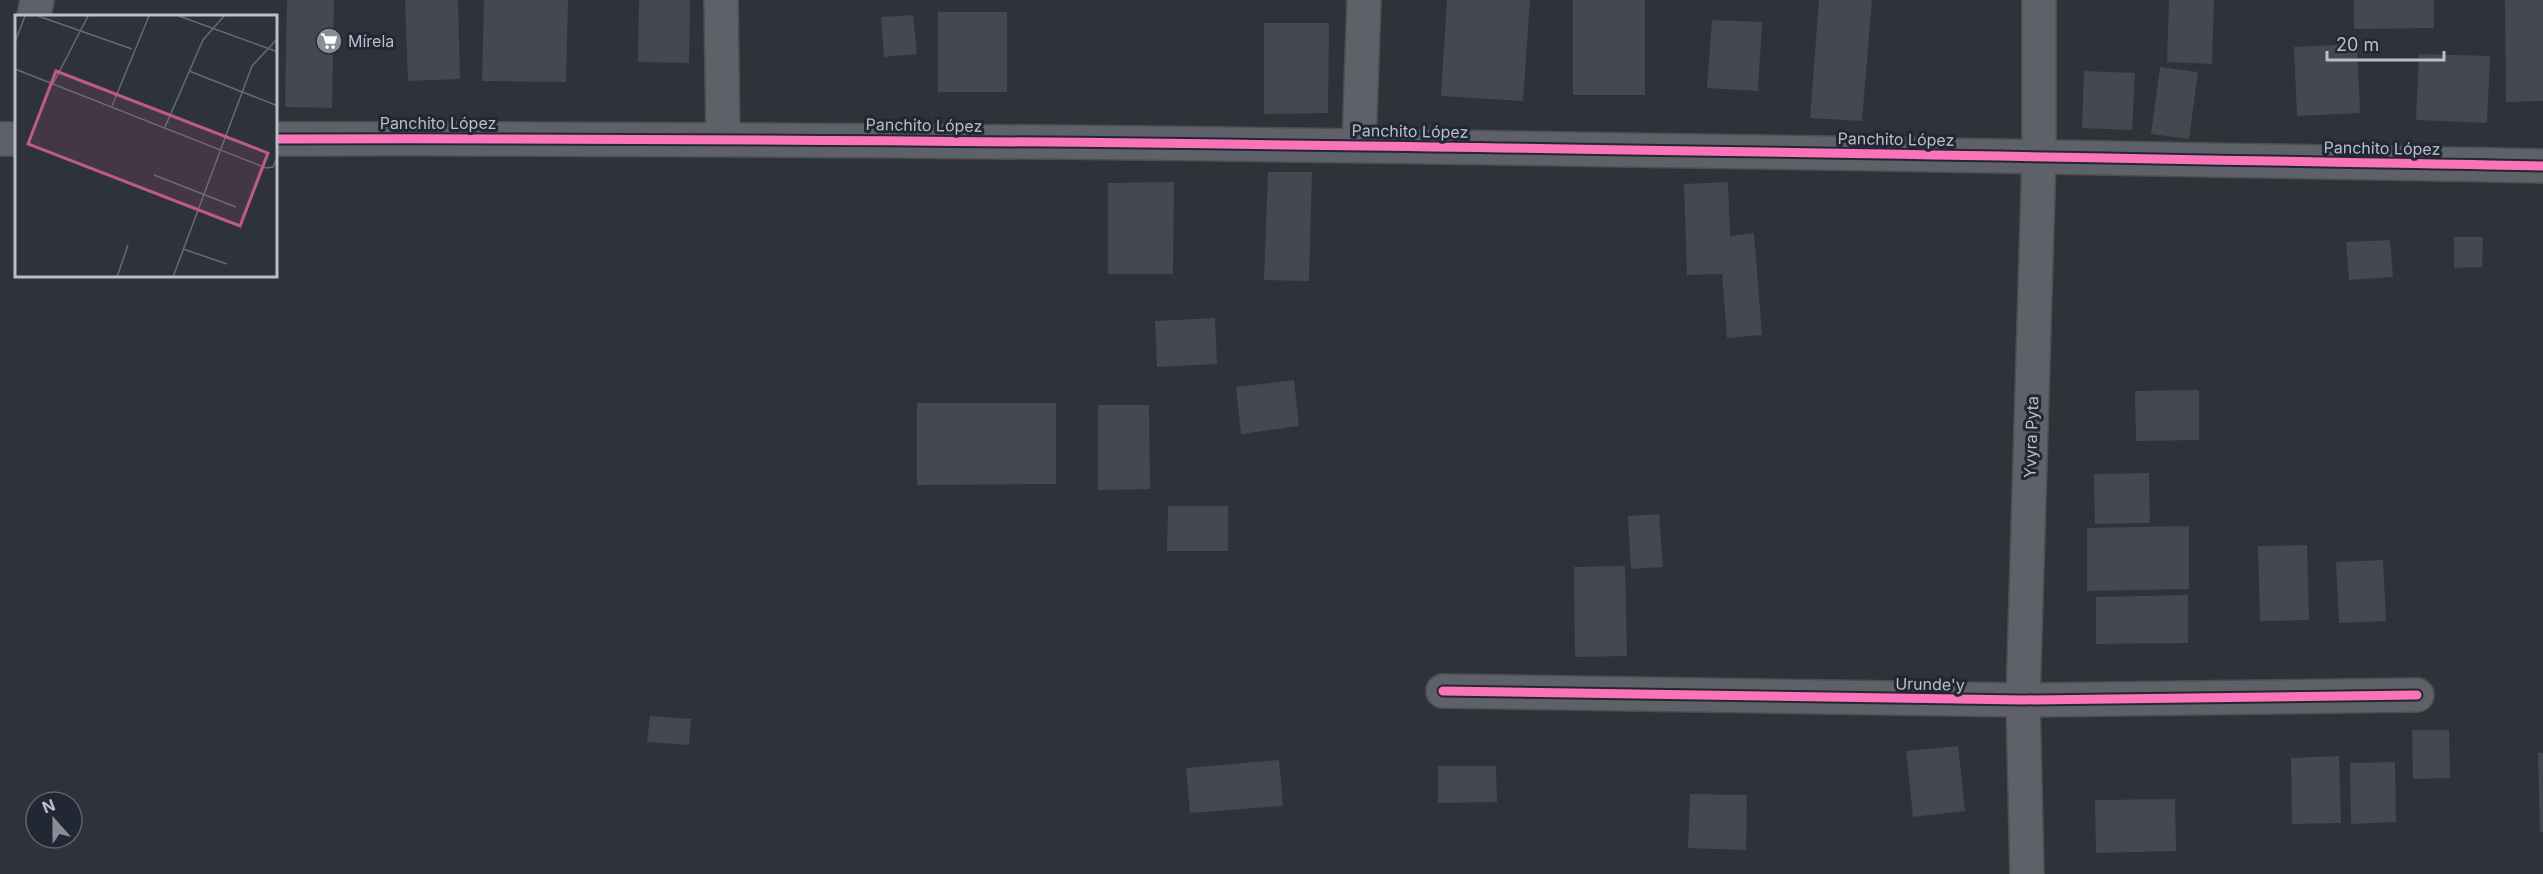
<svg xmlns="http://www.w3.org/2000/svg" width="2543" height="874" viewBox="0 0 2543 874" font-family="Inter,sans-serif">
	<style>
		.building { fill: #45484e }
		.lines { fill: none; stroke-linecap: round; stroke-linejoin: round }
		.minor-casing { stroke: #4a4d52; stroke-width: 36 }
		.minor { stroke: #5e6167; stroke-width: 33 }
		.cycleway-casing { stroke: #222833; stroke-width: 13 }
		.cycleway { stroke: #fb73b8; stroke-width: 9 }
		.labels { text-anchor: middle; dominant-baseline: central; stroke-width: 6; stroke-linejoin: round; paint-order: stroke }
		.poi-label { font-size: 16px; fill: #b9bec9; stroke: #222833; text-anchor: start }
		.street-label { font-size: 16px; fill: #b9bec9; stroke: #222833 }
		.inset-road { fill: none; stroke: #666a73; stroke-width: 1.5 }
		.view { fill: #be5a87; fill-opacity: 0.15; stroke: #be5a87; stroke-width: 3 }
		.inset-edge { fill: none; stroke: #b9bec9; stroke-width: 3 }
	</style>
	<rect width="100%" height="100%" fill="#2e3239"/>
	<g class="building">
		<path d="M287 0H334L332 108 285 107Z"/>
		<path d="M405 0H458L460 79 408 81Z"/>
		<path d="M484 0H568L566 82 482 81Z"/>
		<path d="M639 0H690L689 63 638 62Z"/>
		<path d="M1447 0H1530L1523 101 1441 96Z"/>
		<rect x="1573" y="0" width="72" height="95"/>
		<path d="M1819 0H1872L1862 121 1810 118Z"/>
		<path d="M2169 0H2214L2212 64 2167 62Z"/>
		<path d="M2354 0H2434V28L2354 29Z"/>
		<path d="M2505 0H2543V101L2506 102Z"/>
		<rect x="938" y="12" width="69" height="80"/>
		<path d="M913 15 917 54 884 57 881 17Z"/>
		<path d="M1712 20 1762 22 1758 91 1707 88Z"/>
		<path d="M1264 23H1329L1328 113 1264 114Z"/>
		<path d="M2357 44 2360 113 2297 116 2294 47Z"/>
		<path d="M2419 54 2490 56 2487 123 2416 120Z"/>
		<path d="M2160 67 2198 72 2189 139 2151 134Z"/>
		<path d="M2084 71 2135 73 2132 130 2082 128Z"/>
		<path d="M1268 172H1312L1309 281 1264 280Z"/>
		<path d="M1174 182 1173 274H1108V183Z"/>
		<path d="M1728 182 1730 236 1754 233 1762 335 1727 338 1722 274 1687 275 1684 184Z"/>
		<path d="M2454 237H2483L2482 267 2454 268Z"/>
		<path d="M2390 240 2393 277 2349 280 2346 242Z"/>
		<path d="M1215 318 1217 364 1157 367 1155 321Z"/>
		<path d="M1294 380 1299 426 1241 434 1236 387Z"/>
		<path d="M2199 390V440L2136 441 2135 391Z"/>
		<path d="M917 403H1056V484L917 485Z"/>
		<path d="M1098 405H1149L1150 489 1098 490Z"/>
		<path d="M2149 473 2150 523 2095 524 2094 474Z"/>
		<path d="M1168 506H1228V551H1167Z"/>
		<path d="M1659 514 1663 567 1631 569 1628 516Z"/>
		<path d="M2189 526V589L2087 591V528Z"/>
		<path d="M2307 545 2309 620 2260 621 2258 546Z"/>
		<path d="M2383 560 2386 621 2339 623 2336 562Z"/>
		<path d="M1625 566 1627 656 1575 657 1574 567Z"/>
		<path d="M2188 595V643L2096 644V597Z"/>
		<path d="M650 716 691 719 689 745 647 742Z"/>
		<path d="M2412 730H2449L2450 778 2413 779Z"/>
		<path d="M1958 746 1965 811 1913 817 1906 751Z"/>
		<path d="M2538 753H2543V832H2540Z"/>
		<path d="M2339 756 2341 823 2292 824 2291 758Z"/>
		<path d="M1279 760 1283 806 1190 813 1186 768Z"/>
		<path d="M2395 762 2396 822 2351 824 2350 763Z"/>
		<path d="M1438 766H1496L1497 802 1438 803Z"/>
		<path d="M1690 794 1747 795 1746 850 1688 848Z"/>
		<path d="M2175 799 2176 851 2096 853 2095 800Z"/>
	</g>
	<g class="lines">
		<g class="minor-casing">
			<g id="minor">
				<path d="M721 0 723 138"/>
				<path d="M34 16 37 0"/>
				<path d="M0 139H16"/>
				<path d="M276 139C1032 137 1787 152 2543 166"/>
				<path d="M1359 145 1364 0"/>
				<path d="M1443 691 2023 700 2417 695"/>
				<path d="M2027 874 2023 700 2039 156V0"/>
			</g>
		</g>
		<use href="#minor" class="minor"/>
		<g class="cycleway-casing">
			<g id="cycleway">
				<path d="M276 139C1032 137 1787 152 2543 166"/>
				<path d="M1443 691 2023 700 2417 695"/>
			</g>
		</g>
		<use href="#cycleway" class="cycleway"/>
	</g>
	<defs>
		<g id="supermarket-disc" transform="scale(1.35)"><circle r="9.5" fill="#888d97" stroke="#222833"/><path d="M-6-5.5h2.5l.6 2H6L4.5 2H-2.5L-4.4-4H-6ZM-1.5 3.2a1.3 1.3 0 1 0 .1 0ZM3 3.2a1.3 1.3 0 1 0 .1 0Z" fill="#fff"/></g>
	</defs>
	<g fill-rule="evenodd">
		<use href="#supermarket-disc" x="329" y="41"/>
	</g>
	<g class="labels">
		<g class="poi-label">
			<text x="348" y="41">Mírela</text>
		</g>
		<g class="street-label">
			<text x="438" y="123">Panchito López</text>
			<text transform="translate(924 125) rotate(1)">Panchito López</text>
			<text transform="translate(1410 131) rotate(1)">Panchito López</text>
			<text transform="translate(1896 139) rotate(1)">Panchito López</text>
			<text transform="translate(2382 148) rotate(1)">Panchito López</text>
			<text transform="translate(2031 437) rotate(-88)">Yvyra Pyta</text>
			<text transform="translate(1930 684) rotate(1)">Urunde'y</text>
		</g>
	</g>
	<g transform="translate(15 15)">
		<rect width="262" height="262" fill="#2e3239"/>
		<path class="inset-road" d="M23 1 117 34M164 1 263 37M0 27 10 1M0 54 251 153 258 152 263 141M174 56 263 91M38 69 73 1M97 91 134 1M150 112 188 25 209 1M139 160 221 192M168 234 212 249M102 262 113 230M158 262 237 51 263 23"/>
		<path class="view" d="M41 56 253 138 225 211 13 129Z"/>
		<rect width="262" height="262" class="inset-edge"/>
	</g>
	<g transform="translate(54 820) rotate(339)"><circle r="28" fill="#222833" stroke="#5e646f" stroke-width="1.5"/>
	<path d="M0-4.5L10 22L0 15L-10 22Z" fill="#888d97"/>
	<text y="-9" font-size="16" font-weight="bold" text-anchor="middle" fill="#b9bec9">N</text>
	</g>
	<path d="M2327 51v9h117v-9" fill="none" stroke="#b9bec9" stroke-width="3"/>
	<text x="2336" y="51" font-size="18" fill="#b9bec9" stroke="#222833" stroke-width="4.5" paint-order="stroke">20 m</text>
</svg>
